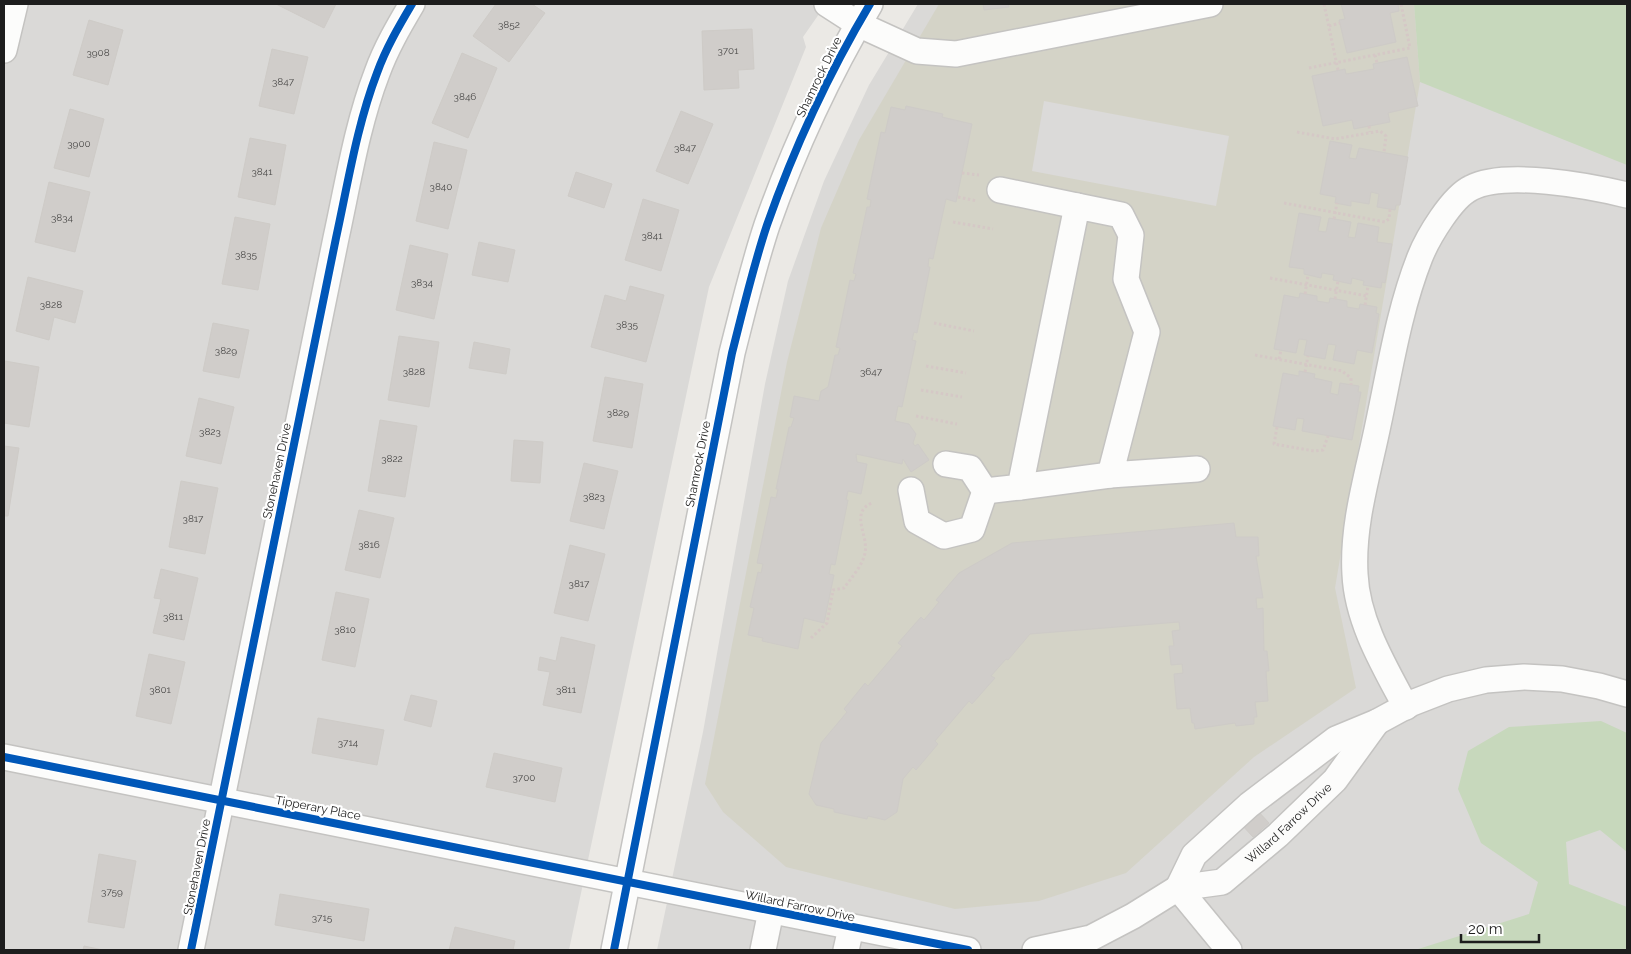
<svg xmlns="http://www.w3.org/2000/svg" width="1631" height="954" viewBox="0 0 1631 954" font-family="Raleway,sans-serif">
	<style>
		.residential { fill: #dad9d7 }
		.construction { fill: #d4d3c7 }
		.forest { fill: #c7d8bc }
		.parking { fill: #dbdad9 }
		.building { fill: #d0cdca; stroke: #cecbc7 }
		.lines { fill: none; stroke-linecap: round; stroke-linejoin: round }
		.minor-casing { stroke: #c4c3c1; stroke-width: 28 }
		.path { stroke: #d5c8c6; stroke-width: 3; stroke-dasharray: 2.5 2.5; stroke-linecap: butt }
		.minor { stroke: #fcfcfb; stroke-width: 25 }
		.cycleway-casing { stroke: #fff; stroke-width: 11 }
		.cycleway { stroke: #0057b8; stroke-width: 8 }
		.labels { text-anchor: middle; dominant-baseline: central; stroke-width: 4.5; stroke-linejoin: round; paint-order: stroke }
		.number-label { font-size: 10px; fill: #4a4948 }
		.street-label { font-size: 12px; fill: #1d1d1d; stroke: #fff }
	</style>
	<rect width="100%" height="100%" fill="#ebe9e5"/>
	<g class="residential">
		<path d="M4 4H826L803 37 806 47 709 287 569 950H4Z"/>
		<path d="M918 4H1627V950H657L703 732 765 384 788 281 824 181 869 85Z"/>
	</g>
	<path class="construction" d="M939 4H1414L1420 82 1335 588 1356 688 1254 757 1126 873 1039 901 955 909 786 867 723 812 705 784 787 362 821 228 859 140Z"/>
	<g class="forest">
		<path d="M1414 4H1627V165L1420 82Z"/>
		<path d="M1601 721 1627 733V852L1600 830 1566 842 1569 884 1627 907V950H1415L1529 914 1538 882 1481 843 1458 789 1468 751 1509 727Z"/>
	</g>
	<path class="parking" d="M1044 101 1229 136 1216 206 1032 171Z"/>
	<g class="building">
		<path d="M276 4H336L324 28Z"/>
		<path d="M496 4H532L545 13 509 62 473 36Z"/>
		<path d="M983 4H1008L1009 7 984 10Z"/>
		<path d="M1341 4H1398L1399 11 1390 13 1396 42 1347 53 1339 20 1345 19Z"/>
		<path d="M89 20 123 30 108 85 73 75Z"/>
		<path d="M752 29 754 69 738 70 739 88 704 90 702 31Z"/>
		<path d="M272 49 308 57 294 114 259 106Z"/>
		<path d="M462 53 497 68 468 138 432 123Z"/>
		<path d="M1407 57 1418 106 1388 113 1390 122 1354 129 1352 120 1323 126 1312 76 1345 69 1346 74 1374 69 1373 64Z"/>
		<path d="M906 106 943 114 942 117 972 124 956 202 946 199 933 259 929 258 928 267H930L917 333 914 332 912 340 916 341 902 407 898 406 895 421 909 424 916 434 913 443 915 446 918 444 929 460 911 472 903 459 902 464 856 454 857 462 867 464 861 494 848 491 846 500H848L835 565 831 564 829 574 834 575 824 623 804 618 798 649 762 641 763 638 748 635 754 608 750 607 758 572 761 573 763 564 757 563 771 497 776 498 778 489H776L789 427H791L794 418 790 417 794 396 819 401 821 391 828 387 835 355H838L840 348 836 347 850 280 854 281 856 274 853 273 867 207H870L871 200 867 199 881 132 885 133 891 107 905 110Z"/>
		<path d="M70 109 104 119 89 177 54 168Z"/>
		<path d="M681 111 713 124 688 184 656 171Z"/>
		<path d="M250 138 286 145 275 205 238 197Z"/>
		<path d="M1330 141 1352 145 1349 158 1356 159 1359 148 1408 157 1400 205H1396L1395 210 1377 207 1379 194 1371 192 1369 204 1351 201V206L1335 203 1336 197 1320 194Z"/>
		<path d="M434 142 467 150 448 229 416 221Z"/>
		<path d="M576 172 612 184 604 208 568 196Z"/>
		<path d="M49 182 90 192 75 252 35 242Z"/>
		<path d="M643 199 679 210 661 271 625 260Z"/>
		<path d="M1299 213 1321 217 1318 231 1326 232 1329 218 1351 222 1348 237 1355 238 1358 223 1379 227 1377 242 1392 244 1385 283 1382 282 1381 288 1363 285 1364 281 1352 278 1351 284 1333 280 1334 275 1322 273 1321 278 1304 274V269L1289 267Z"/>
		<path d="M235 217 270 224 258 290 222 284Z"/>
		<path d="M479 242 515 250 508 282 472 275Z"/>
		<path d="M410 245 448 254 434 319 396 310Z"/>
		<path d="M28 277 83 291 75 323 54 317 49 340 16 331Z"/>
		<path d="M630 286 664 295 646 362 591 347 605 295 626 301Z"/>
		<path d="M1300 293 1317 296V301L1329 303 1330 298 1347 301V307L1359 309 1360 304 1377 307 1376 313 1379 314 1372 353 1357 350 1354 364 1333 360 1336 345 1328 344 1325 359 1304 355 1307 340 1299 339 1296 353 1274 349 1284 295 1299 298Z"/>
		<path d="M213 323 249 330 239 378 203 371Z"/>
		<path d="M399 336 439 342 429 407 388 400Z"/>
		<path d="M474 342 510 349 506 374 469 368Z"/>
		<path d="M5 361 39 367 29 427 4 423Z"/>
		<path d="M1299 371 1315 374 1314 378 1332 382 1330 393 1338 395 1340 383 1359 386 1358 392H1361L1352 440 1302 431 1304 419 1297 418 1295 430 1273 426 1283 373 1299 376Z"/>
		<path d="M605 377 643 384 632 448 593 441Z"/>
		<path d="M199 398 234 407 221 464 186 456Z"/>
		<path d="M380 420 417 426 405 497 368 491Z"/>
		<path d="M514 440 543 442 540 483 511 481Z"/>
		<path d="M4 446 19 448 8 516H4Z"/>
		<path d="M584 463 618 471 604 529 570 521Z"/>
		<path d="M181 481 218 488 205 554 169 547Z"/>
		<path d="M359 510 394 518 380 578 345 570Z"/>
		<path d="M1234 523 1236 537H1258L1259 556H1256L1263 598H1256L1257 609 1263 608 1264 651H1267L1269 671H1266L1268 701 1255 702 1257 717H1254V724L1236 726 1235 723 1195 729 1194 723H1192L1190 708 1177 709 1174 674 1183 673 1182 664 1171 665 1169 646H1174L1172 631 1180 630 1179 622 1030 634 1008 660 1006 659 991 676 995 678 972 704 969 701 935 741 938 744 916 770 913 767 903 779 897 812 885 820 868 816 867 819 834 812V809L816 805 809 794 821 743 847 712 844 709 865 683 868 686 902 646 898 643 921 617 924 620 939 602 936 600 959 573 1012 543Z"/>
		<path d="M570 545 605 554 588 621 554 613Z"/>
		<path d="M161 569 198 578 184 640 153 633 161 599 154 598Z"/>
		<path d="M336 592 369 599 355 667 322 660Z"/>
		<path d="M561 637 595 645 581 713 543 705 550 672 538 670 540 657 556 661Z"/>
		<path d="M149 654 185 662 171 724 136 716Z"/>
		<path d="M411 695 437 701 431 727 404 720Z"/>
		<path d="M318 718 384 730 377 765 312 753Z"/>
		<path d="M494 753 562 768 555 802 486 787Z"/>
		<path d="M1257 810 1269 823 1253 837 1241 824Z"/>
		<path d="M99 854 136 861 124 928 88 922Z"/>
		<path d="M280 894 369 909 364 941 275 925Z"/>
		<path d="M455 927 515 941 513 950H449Z"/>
		<path d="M84 946 103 950H83Z"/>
	</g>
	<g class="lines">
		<g class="minor-casing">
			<g id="minor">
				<path d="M827 4 858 24 917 51 956 54 1210 4"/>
				<path d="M4 50 15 4"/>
				<path d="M1000 190 1077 206"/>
				<path d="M1020 487 1110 475"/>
				<path d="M911 490 917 521 944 536 972 529 985 491 970 468 946 464"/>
				<path d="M985 491 1020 487 1077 206 1121 215 1131 235 1126 279 1147 332 1110 475 1197 469"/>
				<path d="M1406 707C1384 666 1357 621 1355 574 1352 524 1368 474 1378 425 1390 369 1399 310 1420 257 1428 237 1452 197 1471 188 1505 170 1590 186 1627 195"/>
				<path d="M4 757 968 950"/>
				<path d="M1178 888 1194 855 1249 805 1336 739 1377 722 1412 703 1448 689 1486 680 1524 677 1562 679 1599 686 1627 694"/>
				<path d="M1178 888 1229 950"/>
				<path d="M191 950 336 238C348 183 357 125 377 73 386 48 399 26 412 4"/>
				<path d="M614 950 732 353C743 310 753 267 767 225 794 148 829 73 870 4"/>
				<path d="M763 950 771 911"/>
				<path d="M846 950 851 928"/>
				<path id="s1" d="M1035 950 1091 938 1133 916 1178 888 1222 882 1278 835 1335 780 1377 722"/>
			</g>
		</g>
		<g class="path">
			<path d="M1324 4 1338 70"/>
			<path d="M1329 26 1340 23"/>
			<path d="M1375 55 1377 63"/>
			<path d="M1309 68 1410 48 1401 4"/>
			<path d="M1369 126 1370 132"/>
			<path d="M1297 132 1335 139 1380 131 1386 136 1384 152"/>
			<path d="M962 173 979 175"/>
			<path d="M958 197 977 201"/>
			<path d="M1284 203 1385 222 1389 219 1390 209"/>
			<path d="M1334 219 1337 203"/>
			<path d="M953 222 993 229"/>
			<path d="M1270 278 1367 296"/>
			<path d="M1305 294 1308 275"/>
			<path d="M1335 299 1338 281"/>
			<path d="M1365 305 1368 286"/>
			<path d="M934 323 974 331"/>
			<path d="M1255 355 1342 371 1351 378V385"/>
			<path d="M1279 359 1281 350"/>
			<path d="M926 366 966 373"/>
			<path d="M1305 372 1308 356"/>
			<path d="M921 390 962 397"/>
			<path d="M916 416 957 424"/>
			<path d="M1277 427 1274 444 1314 451 1323 450 1328 436"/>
			<path d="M811 638 827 623 833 590 844 588C851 578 863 565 865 553 869 536 849 512 872 503"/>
		</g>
		<use href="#minor" class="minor"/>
		<g class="cycleway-casing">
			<g id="cycleway">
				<path d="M4 757 968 950"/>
				<path d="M191 950 336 238C348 183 357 125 377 73 386 48 399 26 412 4"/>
				<path d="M614 950 732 353C743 310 753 267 767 225 794 148 829 73 870 4"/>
			</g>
		</g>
		<use href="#cycleway" class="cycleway"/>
	</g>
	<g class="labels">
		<g class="number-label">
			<text x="509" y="24">3852</text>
			<text x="728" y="50">3701</text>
			<text x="98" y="52">3908</text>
			<text x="283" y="81">3847</text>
			<text x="465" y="96">3846</text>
			<text x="79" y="143">3900</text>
			<text x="685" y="147">3847</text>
			<text x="262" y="171">3841</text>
			<text x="441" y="186">3840</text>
			<text x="62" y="217">3834</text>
			<text x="652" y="235">3841</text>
			<text x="246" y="254">3835</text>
			<text x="422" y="282">3834</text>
			<text x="51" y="304">3828</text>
			<text x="627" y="324">3835</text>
			<text x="226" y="350">3829</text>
			<text x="414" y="371">3828</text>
			<text x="871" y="371">3647</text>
			<text x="618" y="412">3829</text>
			<text x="210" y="431">3823</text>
			<text x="392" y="458">3822</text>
			<text x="594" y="496">3823</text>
			<text x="193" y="518">3817</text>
			<text x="369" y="544">3816</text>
			<text x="579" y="583">3817</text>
			<text x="173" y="616">3811</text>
			<text x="345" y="629">3810</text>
			<text x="160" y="689">3801</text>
			<text x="566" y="689">3811</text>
			<text x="348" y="742">3714</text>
			<text x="524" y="777">3700</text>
			<text x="112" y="891">3759</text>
			<text x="322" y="917">3715</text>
		</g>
		<g class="street-label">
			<text transform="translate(819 77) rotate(-64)">Shamrock Drive</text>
			<text transform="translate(698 464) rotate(-79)">Shamrock Drive</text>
			<text transform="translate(277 471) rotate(-78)">Stonehaven Drive</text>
			<text transform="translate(318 808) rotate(11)">Tipperary Place</text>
			<text stroke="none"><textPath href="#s1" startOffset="291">Willard Farrow Drive</textPath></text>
			<text transform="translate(197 867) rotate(-79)">Stonehaven Drive</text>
			<text transform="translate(800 906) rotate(12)">Willard Farrow Drive</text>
		</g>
	</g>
	<rect width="1631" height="954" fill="none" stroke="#1d1d1d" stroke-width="10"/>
	<path d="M1461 934v8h78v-8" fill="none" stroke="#1d1d1d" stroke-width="2.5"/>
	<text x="1468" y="934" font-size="15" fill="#1d1d1d" stroke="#ffffff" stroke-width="4" paint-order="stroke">20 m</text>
</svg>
